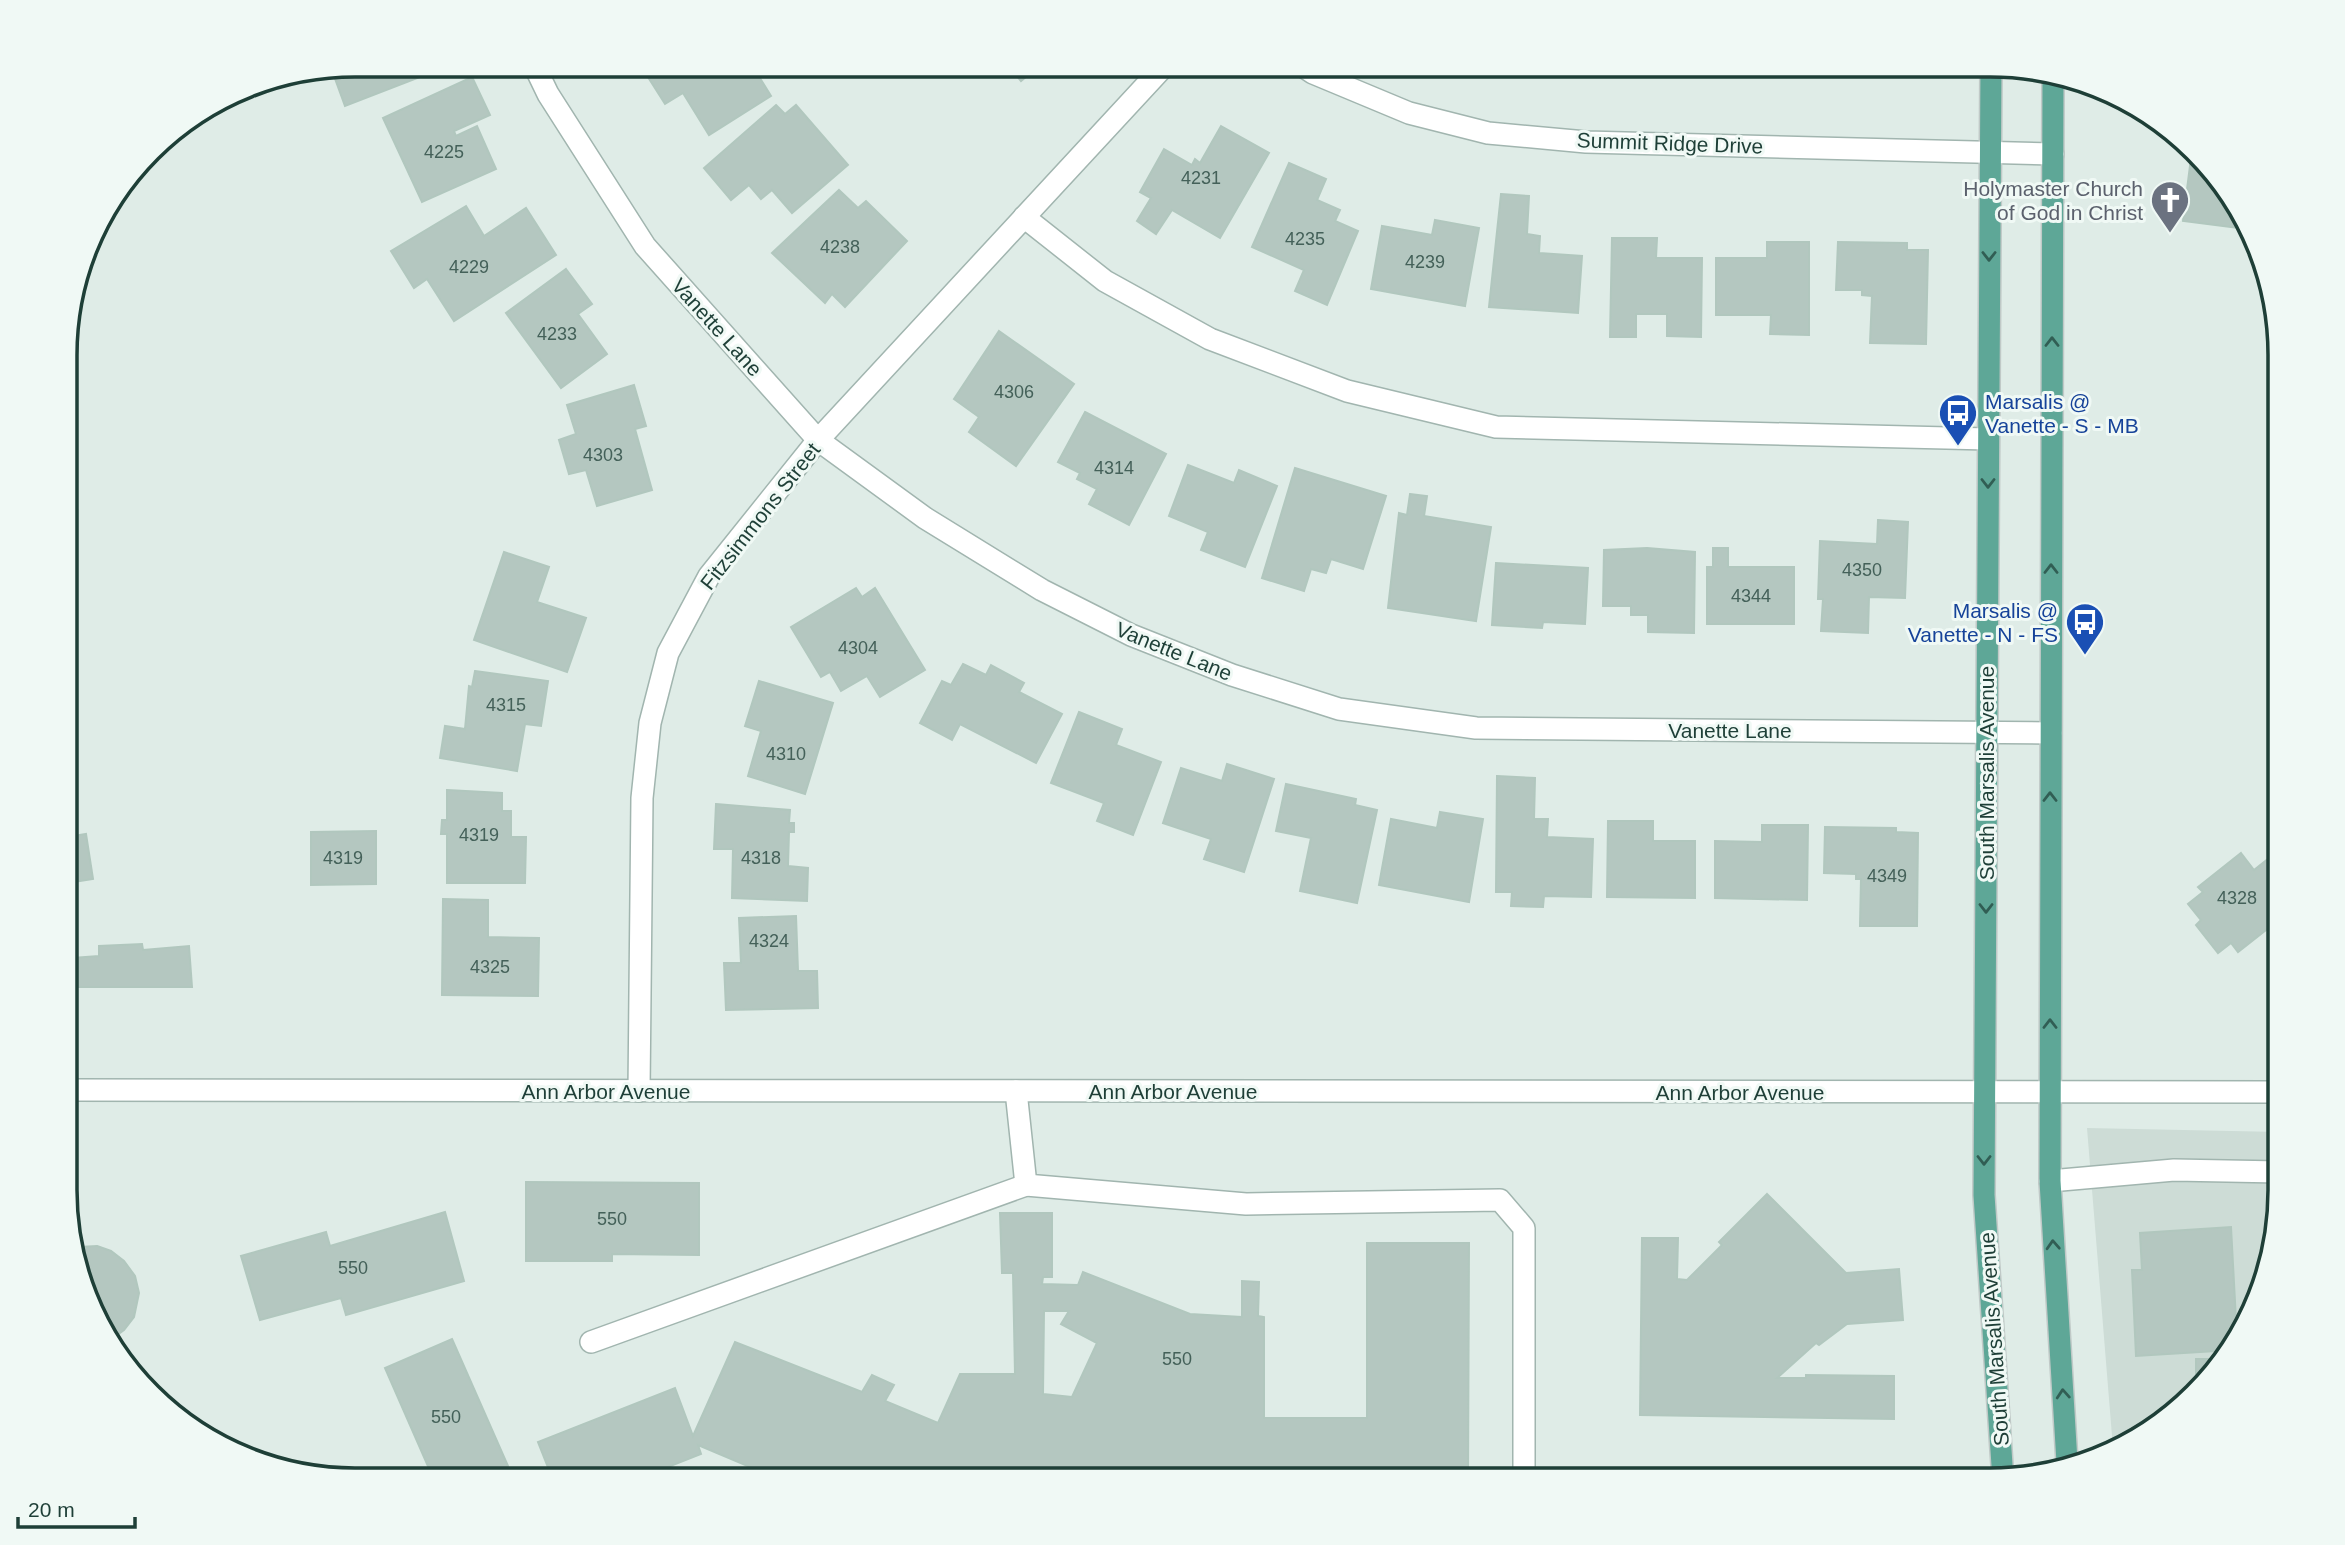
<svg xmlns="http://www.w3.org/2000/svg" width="2345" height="1545" viewBox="0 0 2345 1545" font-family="Arial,sans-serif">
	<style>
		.built { fill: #cddcd6 }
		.building { fill: #b4c7c0; stroke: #b1c7be; stroke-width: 2; fill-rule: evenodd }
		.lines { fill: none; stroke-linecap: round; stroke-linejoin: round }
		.minor-casing { stroke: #a1b5af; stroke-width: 24 }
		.major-casing { stroke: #c0c9c7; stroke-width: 24 }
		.minor { stroke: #fff; stroke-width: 21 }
		.major { stroke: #5ea797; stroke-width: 21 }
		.oneway { stroke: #315e54 }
		.labels { text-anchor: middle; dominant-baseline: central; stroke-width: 6; stroke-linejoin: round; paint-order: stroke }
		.number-label { font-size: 18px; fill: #446159 }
		.street-label { font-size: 21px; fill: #1e3f37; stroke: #f0f9f5 }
		.worship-label { font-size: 21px; fill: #5b616d; stroke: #f0f9f5; text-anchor: end }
		.transit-label { font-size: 21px; fill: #164399; stroke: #f0f9f5; text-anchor: start }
		.rim { fill: none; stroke: #1e3f37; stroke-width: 3.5 }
	</style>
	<rect width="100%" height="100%" fill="#dfece7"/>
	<path class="built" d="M2087 1128 2280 1132V1208L2265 1284 2231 1351 2135 1442 2113 1448Z"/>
	<g class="building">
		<path d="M355 65H415L420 77 345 106 333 73Z"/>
		<path d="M644 65H728L735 75 752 65 771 96 709 135 683 93 665 104 641 66Z"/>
		<path d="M1008 65H1040L1021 81Z"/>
		<path d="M472 77 490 115 454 131 456 136 477 126 496 169 422 202 383 118Z"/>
		<path d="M776 105 785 114 796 105 848 165 792 213 772 190 761 199 749 185 731 200 704 168Z"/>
		<path d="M1221 126 1269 153 1220 238 1172 210 1156 234 1137 221 1151 198 1140 192 1164 149 1192 165 1195 159 1200 163Z"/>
		<path d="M2191 158 2242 210 2247 229 2183 221Z"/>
		<path d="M1289 163 1326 179 1317 200 1340 210 1335 221 1358 231 1327 305 1295 291 1304 270 1252 247Z"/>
		<path d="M839 190 858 208 866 201 907 241 845 307 832 294 825 303 772 253Z"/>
		<path d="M1501 194 1529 196 1527 234 1540 236 1539 253 1582 256 1578 313 1489 307Z"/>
		<path d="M466 206 484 236 526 208 556 255 454 321 427 279 414 288 391 251Z"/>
		<path d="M1435 220 1479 228 1465 306 1371 289 1382 226 1432 235Z"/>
		<path d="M1612 238H1657L1656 258H1702L1701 337 1667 336V314H1636V337H1610Z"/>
		<path d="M1767 242H1809V335L1770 334 1771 315H1716V258H1767Z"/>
		<path d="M1838 242 1907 243V250H1928L1926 344 1870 343 1872 296 1862 295V290H1836Z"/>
		<path d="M566 269 592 304 578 314 607 354 561 388 506 313Z"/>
		<path d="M999 331 1074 384 1016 466 969 432 979 417 954 399Z"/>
		<path d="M634 385 646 426 635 429 652 490 597 506 586 470 569 474 559 440 576 434 567 405Z"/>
		<path d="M1085 412 1166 454 1129 525 1089 504 1097 489 1077 479 1080 473 1058 462Z"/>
		<path d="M1188 465 1234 483 1239 470 1277 486 1245 567 1201 550 1208 532 1169 516Z"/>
		<path d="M1295 468 1386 496 1363 569 1331 559 1326 573 1311 569 1304 591 1262 578Z"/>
		<path d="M1410 494 1427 496 1424 516 1491 527 1476 621 1388 608 1399 513 1407 515Z"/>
		<path d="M1878 520 1908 522 1905 598 1869 597 1868 633 1821 631 1823 599H1818L1820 541 1877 544Z"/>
		<path d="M1647 548 1695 552 1694 633 1648 632V615H1631V606H1603L1604 550Z"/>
		<path d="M1713 548H1728V567H1794V624H1707V567H1713Z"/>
		<path d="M504 552 549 567 537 602 586 618 567 672 474 640Z"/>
		<path d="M1496 563 1588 568 1585 624 1543 622 1542 628 1492 625Z"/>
		<path d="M856 588 862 597 875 588 925 670 880 697 867 676 841 691 830 672 821 677 791 627Z"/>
		<path d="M963 664 986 675 991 665 1024 683 1019 692 1062 714 1036 763 960 724 952 740 920 723 942 681 951 685Z"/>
		<path d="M475 671 548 681 541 726 525 724 517 771 440 758 445 726 465 729 469 686 472 687Z"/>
		<path d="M759 681 833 703 805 794 748 776 761 731 745 726Z"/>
		<path d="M1079 712 1122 729 1116 745 1161 762 1133 835 1097 821 1104 803 1051 783Z"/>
		<path d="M1227 764 1274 779 1244 872 1204 859 1211 839 1163 823 1181 768 1222 781Z"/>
		<path d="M1497 776 1535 778 1534 819H1548L1547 837 1593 839 1591 897 1544 896 1543 907 1511 906 1512 892H1496Z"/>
		<path d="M1286 784 1356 799 1355 805 1377 810 1357 903 1300 891 1311 838 1276 831Z"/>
		<path d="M447 790 502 793V811H511V837H526L525 883H447V834H441L442 820H447Z"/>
		<path d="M716 804 790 810 789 823H794V832H789L788 866 808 868 807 901 732 898 733 849H714Z"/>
		<path d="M1440 812 1483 819 1469 902 1379 885 1391 819 1437 828Z"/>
		<path d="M1608 821H1653V841H1695V898L1607 897Z"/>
		<path d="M1762 825H1808L1807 900 1715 898V841L1762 842Z"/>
		<path d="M1825 827 1896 828V832L1918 833 1917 926H1860L1861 879H1856V874L1824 873Z"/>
		<path d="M376 831V884L311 885V832Z"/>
		<path d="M86 834 93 879 67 883V837Z"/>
		<path d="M2241 853 2254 870 2268 859 2280 873V919L2238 952 2231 943 2218 953 2196 925 2201 920 2188 904 2203 892 2198 887Z"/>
		<path d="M443 899 488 900V937L539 938 538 996 442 995Z"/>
		<path d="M67 914 72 958 99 956V946L142 944 143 950 189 946 192 987H73V993H67Z"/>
		<path d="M796 916 798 971H817L818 1008 726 1010 724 963H741L739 918Z"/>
		<path d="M526 1182 699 1183V1255L612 1254V1261H526Z"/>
		<path d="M1767 1194 1846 1273 1899 1269 1903 1320 1847 1324 1819 1345 1816 1343 1777 1378H1806V1375L1894 1376V1419L1640 1415 1642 1238H1678L1677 1279 1687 1280 1722 1245 1719 1242Z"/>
		<path d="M445 1212 464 1281 346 1315 341 1298 260 1320 241 1256 326 1232 330 1246Z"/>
		<path d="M1000 1213H1052V1277H1043L1042 1284 1078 1285 1083 1272 1190 1314 1242 1317V1281L1259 1282 1258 1316 1264 1317V1418H1367V1243H1469L1468 1480H781L698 1445 701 1454 635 1480H553L538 1442 675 1388 693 1436 735 1342 862 1392 872 1375 894 1385 885 1401 938 1423 960 1374H1015L1013 1273H1002ZM1044 1311H1069L1061 1324 1097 1343 1072 1397 1043 1394Z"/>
		<path d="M2231 1227 2237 1339 2232 1350 2136 1356 2132 1270H2142L2140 1233Z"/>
		<path d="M97 1246 111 1251 124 1261 135 1276 139 1293 134 1317 124 1330 109 1341 104 1335 75 1249 79 1247Z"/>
		<path d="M452 1339 508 1466 492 1473 495 1480 417 1479 431 1473 385 1368Z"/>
		<path d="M2196 1359H2223L2196 1384Z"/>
	</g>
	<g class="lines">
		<g class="minor-casing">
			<g id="minor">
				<path d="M534 65 548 94 645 246 818 440 925 518 1042 590 1131 635 1232 675 1339 709 1476 728 2051 733"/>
				<path d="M1301 65 1313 73 1409 113 1488 133 1586 142 2053 154"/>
				<path d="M1024 217 1105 281 1210 339 1347 391 1496 427 1988 439"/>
				<path d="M67 1090 2280 1092"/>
				<path d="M639 1091 642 798 650 723 668 653 709 576 818 440 1165 65"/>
				<path d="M1016 1091 1026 1185 1246 1204 1500 1200 1524 1228V1480"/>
				<path d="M2050 1181 2174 1170 2280 1172"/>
				<path d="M591 1342 1026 1185"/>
			</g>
		</g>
		<g class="major-casing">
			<g id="major">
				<path d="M1991 65 1984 1195 2003 1480"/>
				<path d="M2053 75 2050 1181 2067 1462"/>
			</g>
		</g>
		<use href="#minor" class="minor"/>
		<use href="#major" class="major"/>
	</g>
	<defs><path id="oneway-chevron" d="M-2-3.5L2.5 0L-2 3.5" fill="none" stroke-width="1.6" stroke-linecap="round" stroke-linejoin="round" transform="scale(1.75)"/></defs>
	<g class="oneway">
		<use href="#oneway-chevron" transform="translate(1989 256) rotate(90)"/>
		<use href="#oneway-chevron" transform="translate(2052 342) rotate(-90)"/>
		<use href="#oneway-chevron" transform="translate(1988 483) rotate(90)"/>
		<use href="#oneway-chevron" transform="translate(2051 569) rotate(-90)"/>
		<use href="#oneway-chevron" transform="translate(2050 797) rotate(-90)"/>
		<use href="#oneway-chevron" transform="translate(1986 908) rotate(90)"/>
		<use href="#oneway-chevron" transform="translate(2050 1024) rotate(-90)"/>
		<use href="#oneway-chevron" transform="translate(1984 1160) rotate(90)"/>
		<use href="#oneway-chevron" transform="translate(2053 1245) rotate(-93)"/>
		<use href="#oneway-chevron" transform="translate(2063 1394) rotate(-94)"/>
	</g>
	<defs>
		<g id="church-pin" transform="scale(2.0125)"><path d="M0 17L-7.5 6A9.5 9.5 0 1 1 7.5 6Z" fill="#6b7280" stroke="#f0f9f5"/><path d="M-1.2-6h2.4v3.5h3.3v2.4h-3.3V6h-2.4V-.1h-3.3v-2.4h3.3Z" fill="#fff"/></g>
		<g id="bus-pin" transform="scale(2.0125)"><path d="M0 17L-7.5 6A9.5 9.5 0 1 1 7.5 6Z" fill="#1a4fb4" stroke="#f0f9f5"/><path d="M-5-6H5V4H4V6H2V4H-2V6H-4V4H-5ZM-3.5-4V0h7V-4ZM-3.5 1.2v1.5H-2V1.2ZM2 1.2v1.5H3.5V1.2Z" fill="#fff"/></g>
	</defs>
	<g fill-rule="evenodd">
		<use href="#church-pin" x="2170" y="200"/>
		<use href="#bus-pin" x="1958" y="413"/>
		<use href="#bus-pin" x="2085" y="622"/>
	</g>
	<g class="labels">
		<g class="number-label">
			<text x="444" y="152">4225</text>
			<text x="1201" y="178">4231</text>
			<text x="1305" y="239">4235</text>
			<text x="840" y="247">4238</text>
			<text x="1425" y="262">4239</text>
			<text x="469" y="267">4229</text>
			<text x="557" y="334">4233</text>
			<text x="1014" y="392">4306</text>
			<text x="603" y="455">4303</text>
			<text x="1114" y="468">4314</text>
			<text x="1862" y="570">4350</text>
			<text x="1751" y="596">4344</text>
			<text x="858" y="648">4304</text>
			<text x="506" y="705">4315</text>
			<text x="786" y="754">4310</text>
			<text x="479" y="835">4319</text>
			<text x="343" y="858">4319</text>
			<text x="761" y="858">4318</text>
			<text x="1887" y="876">4349</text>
			<text x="2237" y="898">4328</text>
			<text x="769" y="941">4324</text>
			<text x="490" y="967">4325</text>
			<text x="612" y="1219">550</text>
			<text x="353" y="1268">550</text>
			<text x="1177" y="1359">550</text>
			<text x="446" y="1417">550</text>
		</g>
		<g class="street-label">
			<text transform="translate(1670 143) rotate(2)">Summit Ridge Drive</text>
			<text transform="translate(717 327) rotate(48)">Vanette Lane</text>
			<text transform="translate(760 516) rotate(-52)">Fitzsimmons Street</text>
			<text transform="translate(1174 651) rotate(22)">Vanette Lane</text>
			<text x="1730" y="730">Vanette Lane</text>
			<text transform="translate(1986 773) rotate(-90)">South Marsalis Avenue</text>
			<text x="606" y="1091">Ann Arbor Avenue</text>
			<text x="1173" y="1091">Ann Arbor Avenue</text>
			<text x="1740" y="1092">Ann Arbor Avenue</text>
			<text transform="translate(1994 1339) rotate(-94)">South Marsalis Avenue</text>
		</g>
		<g class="worship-label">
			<text x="2143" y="188">Holymaster Church<tspan x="2143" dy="24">of God in Christ</tspan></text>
		</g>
		<g class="transit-label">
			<text x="1985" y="401">Marsalis @<tspan x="1985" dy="24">Vanette - S - MB</tspan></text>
			<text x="2058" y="610" text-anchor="end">Marsalis @<tspan x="2058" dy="24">Vanette - N - FS</tspan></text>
		</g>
	</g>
	<path d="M0 0H2345V1545H0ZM355 77H1990A278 278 0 0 1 2268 355V1190A278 278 0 0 1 1990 1468H355A278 278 0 0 1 77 1190V355A278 278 0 0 1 355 77Z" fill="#f0f9f5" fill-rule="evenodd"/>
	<path class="rim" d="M355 77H1990A278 278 0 0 1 2268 355V1190A278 278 0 0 1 1990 1468H355A278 278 0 0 1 77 1190V355A278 278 0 0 1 355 77Z"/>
	<path d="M18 1517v10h117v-10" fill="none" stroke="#1e3f37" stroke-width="3.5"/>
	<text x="28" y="1517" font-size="21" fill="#1e3f37" stroke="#f0f9f5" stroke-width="5" paint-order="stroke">20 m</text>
</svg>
